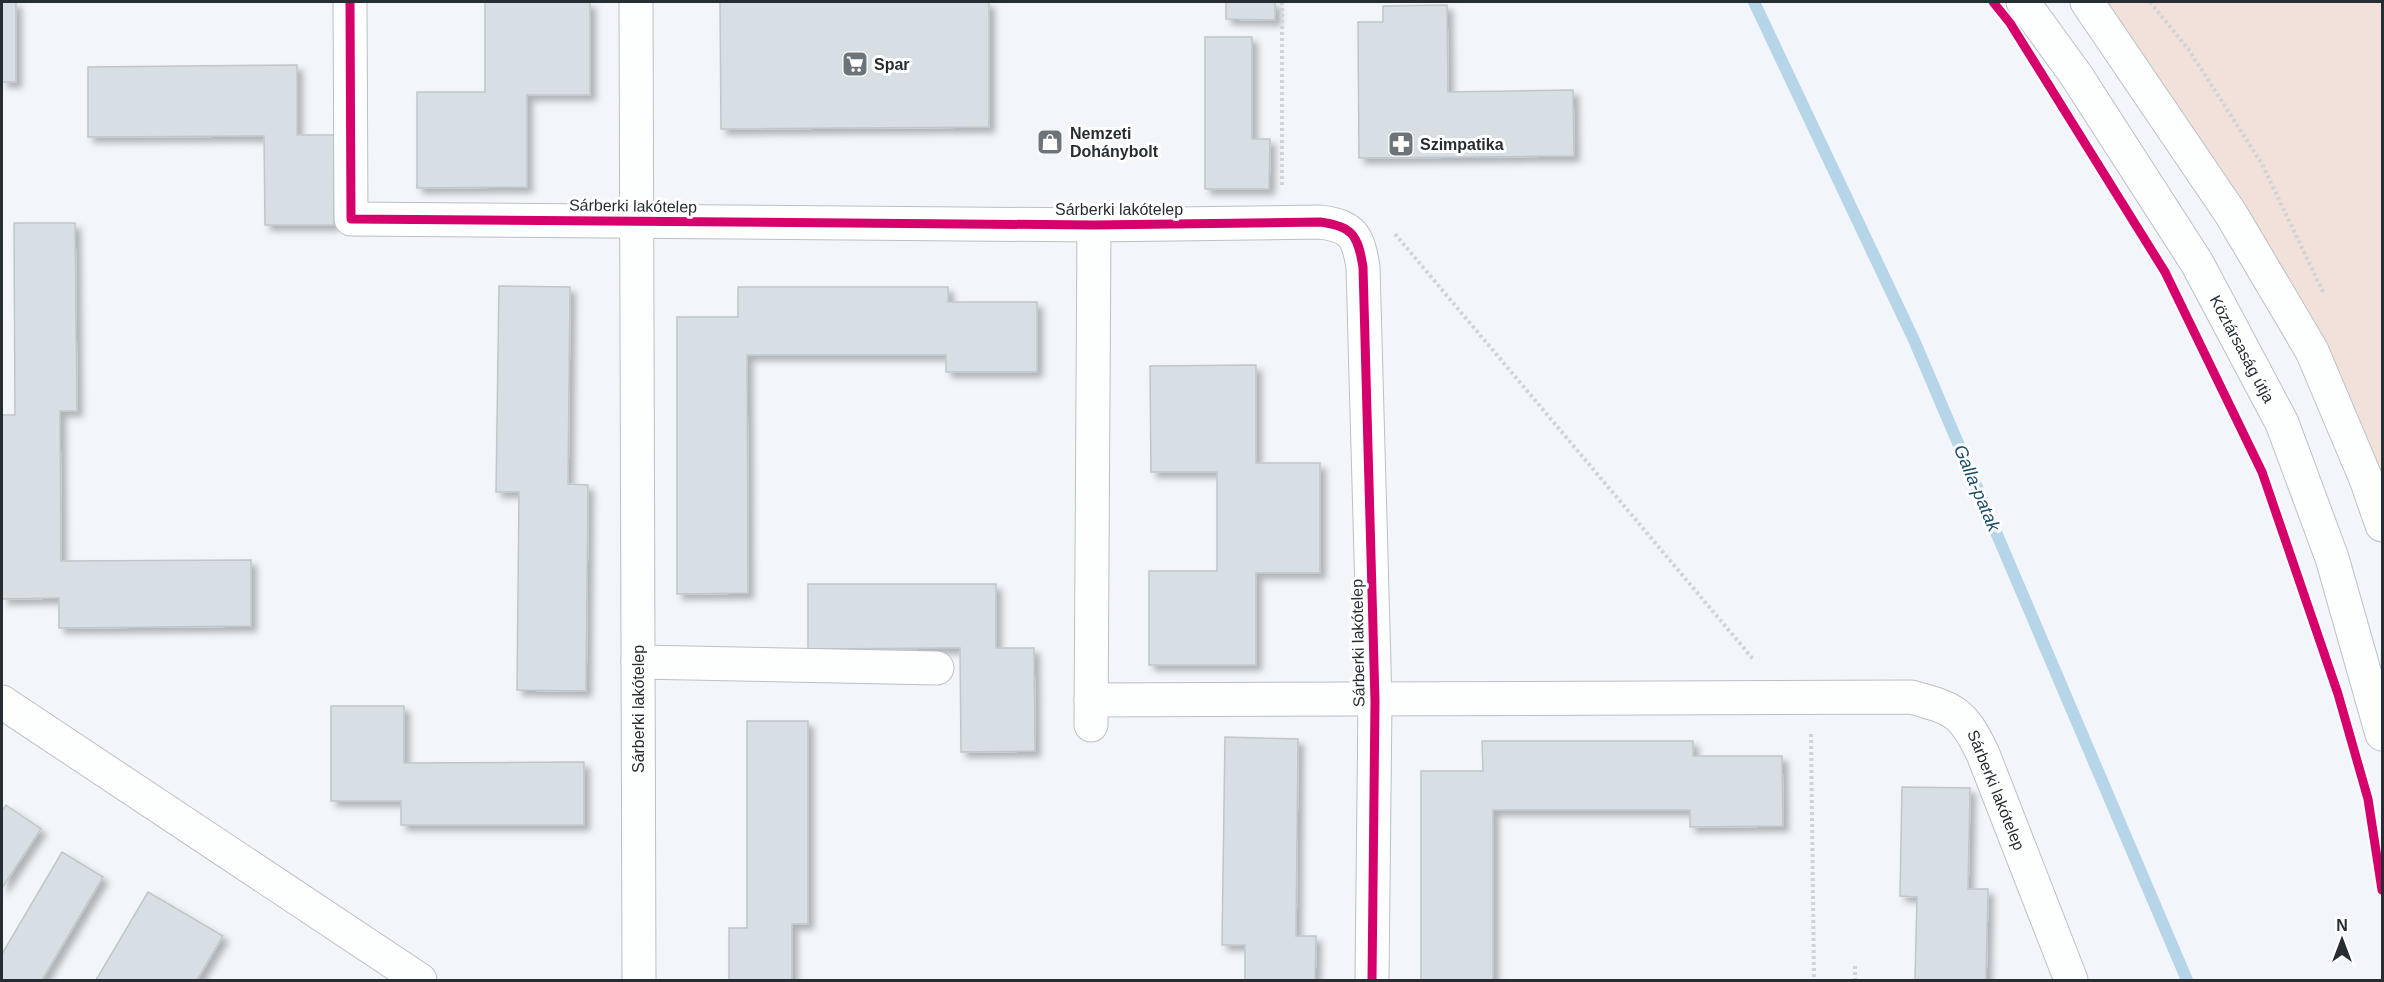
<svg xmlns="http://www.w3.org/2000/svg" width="2384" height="982" viewBox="0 0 2384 982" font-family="Helvetica,sans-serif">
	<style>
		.green { fill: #f2e0da }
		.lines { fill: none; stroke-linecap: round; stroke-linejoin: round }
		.stream { stroke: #b7d5e8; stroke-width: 12 }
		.building { fill: #d7dfe5; stroke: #c0c6cb; stroke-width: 1.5; filter: url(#shadow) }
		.minor-casing { stroke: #bac0c4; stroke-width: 35 }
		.path { stroke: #d1d4d4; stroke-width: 4; stroke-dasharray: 3 3; stroke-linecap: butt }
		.minor { stroke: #fdfefe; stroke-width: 33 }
		.cycleway-casing { stroke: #fff; stroke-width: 13 }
		.cycleway { stroke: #d6006c; stroke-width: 9 }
		.labels { text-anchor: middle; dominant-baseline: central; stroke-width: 6; stroke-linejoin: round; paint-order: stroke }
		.poi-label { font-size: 16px; font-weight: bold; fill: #262e33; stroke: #fff; text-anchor: start }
		.street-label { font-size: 16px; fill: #262e33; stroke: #fff }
		.water-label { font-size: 18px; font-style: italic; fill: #194c66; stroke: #fff }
	</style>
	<defs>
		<filter id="shadow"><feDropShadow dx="5.5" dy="5.5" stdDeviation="3" flood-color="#0004"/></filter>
	</defs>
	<rect width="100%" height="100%" fill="#f2f6fa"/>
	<path class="green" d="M2087 2H2382V533L2312 351Z"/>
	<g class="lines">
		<path class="stream" d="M1754 2 1914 340 2187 980"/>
	</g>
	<g class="building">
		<rect x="2" y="2" width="14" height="80"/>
		<path d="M485 2H590V95H527V187L417 188V92H485Z"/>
		<path d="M720 2H989V127L721 129Z"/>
		<path d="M1226 2H1275V20L1226 19Z"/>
		<path d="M1447 5 1448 92 1573 90 1574 156 1359 158 1358 22H1383V6Z"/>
		<path d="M1205 37H1252V139H1270L1269 189H1205Z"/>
		<path d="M297 65V135H334V225H265L264 136 88 137V67Z"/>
		<path d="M14 223H75L77 411H60L61 561 251 560V626L59 628V598L2 599V415H15Z"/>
		<path d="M499 286 570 287 568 484 588 485 586 691 517 690 519 492H496Z"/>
		<path d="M738 287H948V302H1037V372H946V355H747L748 593 677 594V317H738Z"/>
		<path d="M1256 365V463H1320V573H1256V665H1149V571H1217V472H1151L1150 366Z"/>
		<path d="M808 584H996V648H1034L1035 751 961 752 960 648 808 649Z"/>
		<path d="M331 706H404V763L584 762V825H401V801H331Z"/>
		<path d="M747 721H808V924H792V980H729V928H747Z"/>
		<path d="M1225 737 1298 739 1296 936H1316L1315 980H1245V945H1222Z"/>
		<path d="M1482 741H1693V756H1782L1783 826 1690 827V810H1493V980H1421V771H1483Z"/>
		<path d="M1902 787 1970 788 1968 889H1988L1986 980H1915L1917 897 1900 896Z"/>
		<path d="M6 805 41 829 2 888V811Z"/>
		<path d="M62 852 103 877 42 980H2V954Z"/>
		<path d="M148 892 223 936 197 980H96Z"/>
	</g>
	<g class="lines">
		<g class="minor-casing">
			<g id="minor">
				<path d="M350 2 351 219 1094 225 1320 222C1353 226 1358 236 1363 267L1375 701 1372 980"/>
				<path d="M636 2 639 980"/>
				<path d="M2023 2 2076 75 2197 263 2282 423 2332 558 2382 734"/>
				<path d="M2087 2 2231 214 2312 351 2366 479 2382 525"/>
				<path d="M638 662 937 668"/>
				<path d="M1091 700 1911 697C1955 709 1963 712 1983 754L2071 980"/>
				<path d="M2 702 420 980"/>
				<path d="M1091 725 1094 225"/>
			</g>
		</g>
		<g class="path">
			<path d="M1282 2V185"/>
			<path d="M2150 2 2189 50 2262 164 2324 294"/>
			<path d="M1395 234 1753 659"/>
			<path d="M1811 734 1814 980"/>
			<path d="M1855 966V980"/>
		</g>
		<use href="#minor" class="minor"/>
		<g class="cycleway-casing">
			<g id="cycleway">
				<path d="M350 2 351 219 1094 225 1320 222C1353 226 1358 236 1363 267L1375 701 1372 980"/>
				<path d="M1993 2 2010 23 2165 272 2262 472 2338 694 2368 799 2382 890"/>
			</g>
		</g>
		<use href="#cycleway" class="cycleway"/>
	</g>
	<defs>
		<g id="supermarket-square" transform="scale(1.35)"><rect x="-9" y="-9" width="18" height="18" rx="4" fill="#6d7479" stroke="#fff"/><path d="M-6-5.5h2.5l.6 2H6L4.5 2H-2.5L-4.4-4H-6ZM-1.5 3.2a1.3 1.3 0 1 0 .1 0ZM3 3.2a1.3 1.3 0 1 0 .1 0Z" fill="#fff"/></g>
		<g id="shop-square" transform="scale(1.35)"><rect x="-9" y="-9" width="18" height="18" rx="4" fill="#6d7479" stroke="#fff"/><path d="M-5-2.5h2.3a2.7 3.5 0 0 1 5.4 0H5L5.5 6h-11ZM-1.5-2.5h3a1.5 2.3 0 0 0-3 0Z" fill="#fff"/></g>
		<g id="pharmacy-square" transform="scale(1.35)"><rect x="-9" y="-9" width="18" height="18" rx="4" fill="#6d7479" stroke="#fff"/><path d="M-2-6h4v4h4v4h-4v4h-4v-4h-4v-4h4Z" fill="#fff"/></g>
	</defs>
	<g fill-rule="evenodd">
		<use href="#supermarket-square" x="855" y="64"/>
		<use href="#shop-square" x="1050" y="142"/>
		<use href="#pharmacy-square" x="1401" y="144"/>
	</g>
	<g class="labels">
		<g class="poi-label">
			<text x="874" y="64">Spar</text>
			<text x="1070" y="133">Nemzeti<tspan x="1070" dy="18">Dohánybolt</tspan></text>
			<text x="1420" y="144">Szimpatika</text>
		</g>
		<g class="street-label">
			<text transform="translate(633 206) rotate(1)">Sárberki lakótelep</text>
			<text x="1119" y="209">Sárberki lakótelep</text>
			<text transform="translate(2242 349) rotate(62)">Köztársaság útja</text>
			<text transform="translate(1358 643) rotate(-91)">Sárberki lakótelep</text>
			<text transform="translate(638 709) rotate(-90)">Sárberki lakótelep</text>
			<text transform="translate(1996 790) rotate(68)">Sárberki lakótelep</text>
		</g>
		<g class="water-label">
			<text transform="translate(1977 488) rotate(67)">Galla-patak</text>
		</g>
	</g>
	<rect width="2384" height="982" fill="none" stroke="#262e33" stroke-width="6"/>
	<g transform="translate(2342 940)" stroke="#ffffff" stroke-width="4.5" paint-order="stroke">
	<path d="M0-4.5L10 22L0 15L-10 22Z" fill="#262e33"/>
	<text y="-9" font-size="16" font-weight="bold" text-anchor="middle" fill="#262e33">N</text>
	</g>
</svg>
